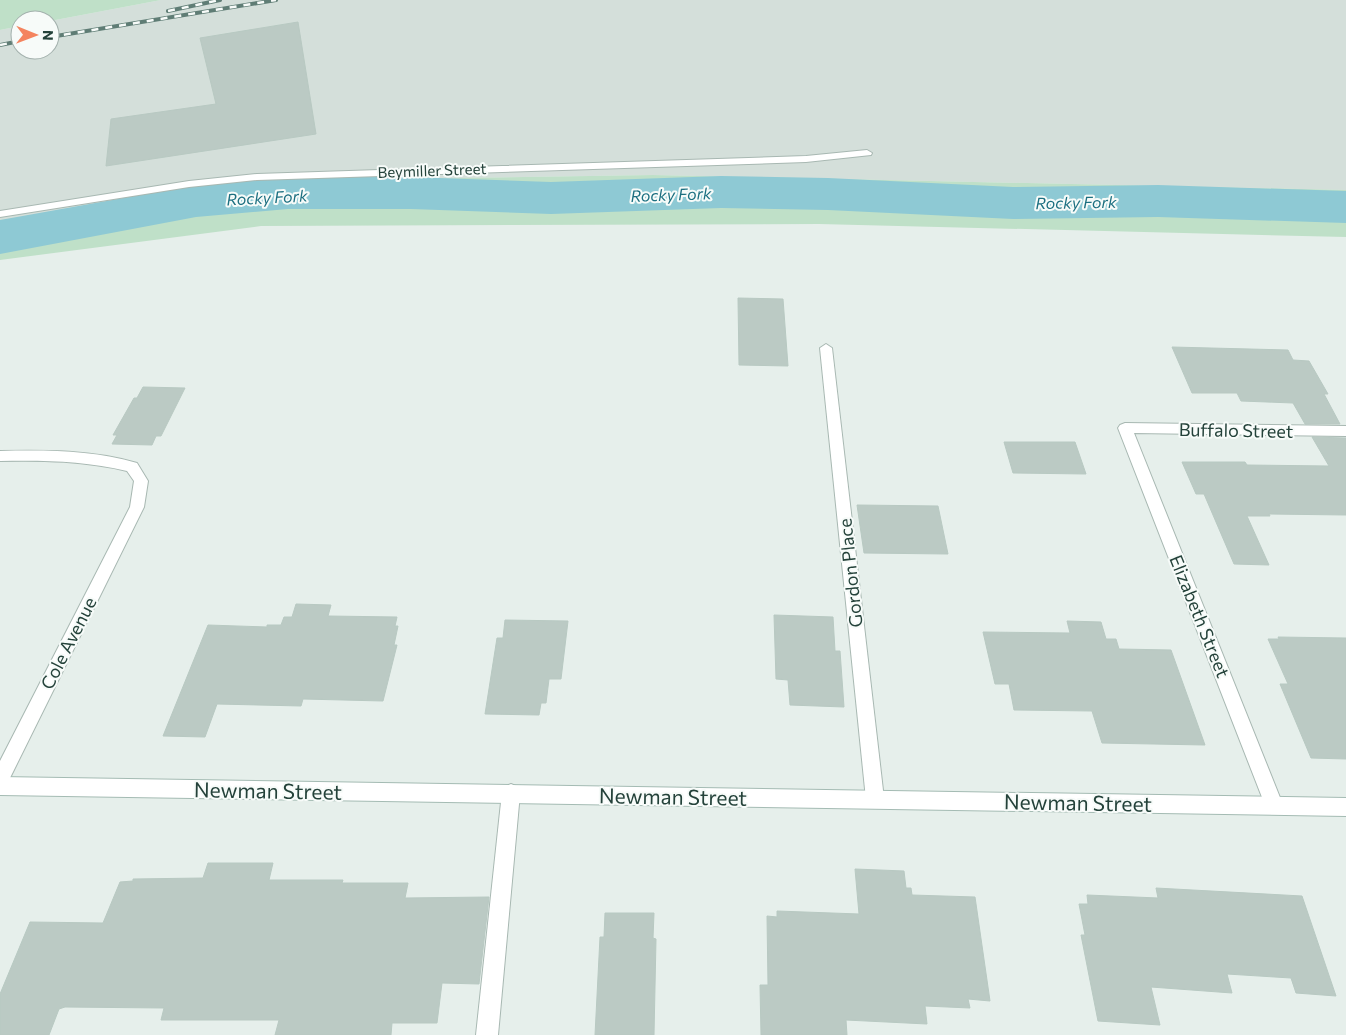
<svg xmlns="http://www.w3.org/2000/svg" width="1346" height="1035" viewBox="0 0 1346 1035" font-family="Commissioner,sans-serif">
	<style>
		.built { fill: #d4dfda }
		.green { fill: #bfe0c8 }
		.lines { fill: none; stroke-linecap: round; stroke-linejoin: round }
		.river { fill: #8ec9d4; fill-rule: evenodd }
		.building { fill: #bbcac4; stroke: #b8c9c2 }
		.lane-casing { stroke: #a8b8b2; stroke-width: 2 }
		.street-casing { stroke: #a8b8b2; stroke-width: 2 }
		.secondary-casing { stroke: #a4bbb3; stroke-width: 2 }
		.lane { fill: #fff; fill-rule: evenodd }
		.street { fill: #fff; fill-rule: evenodd }
		.secondary { fill: #fff; fill-rule: evenodd }
		.rail-casing { stroke: #5f7d75; stroke-width: 4 }
		.rail { stroke: #f7fbf9; stroke-width: 2.5; stroke-dasharray: 7; stroke-linecap: butt }
		.labels { text-anchor: middle; dominant-baseline: central; stroke-width: 4; stroke-linejoin: round; paint-order: stroke }
		.far-street-label { font-size: 15px; fill: #24423a; stroke: #f7fbf9 }
		.far-water-label { font-size: 16px; font-style: italic; fill: #1c6f80; stroke: #f7fbf9 }
		.street-label { font-size: 18px; fill: #24423a; stroke: #f7fbf9 }
		.near-street-label { font-size: 21px; fill: #24423a; stroke: #f7fbf9 }
	</style>
	<rect width="100%" height="100%" fill="#e6efeb"/>
	<path class="built" d="M161 0H1346V190L653 175 344 180 179 193 0 220V30L20 26V50H50V21Z"/>
	<g class="green">
		<path d="M0 0H161L50 21 20 20V26L0 30Z"/>
		<path d="M653 175 1346 190V237L819 224 261 226 0 260V220L179 193 344 180Z"/>
	</g>
	<g class="lines">
		<path class="river" d="M721 176 828 178 1013 187 1158 185 1346 191V223L1158 217 1013 219 828 210 721 208 551 214 411 209H288L196 217 0 254V220L196 185 288 177H411L551 182Z"/>
	</g>
	<g class="building">
		<path d="M298 22 316 134 106 166 111 119 216 104 200 38Z"/>
		<path d="M738 298 783 299 788 366 739 365Z"/>
		<path d="M1172 347 1288 350 1293 360 1309 361 1328 394H1324L1340 424H1305L1293 403 1241 401 1237 393H1192Z"/>
		<path d="M143 387 185 388 161 436H156L152 445 112 444 117 435H113L134 398H137Z"/>
		<path d="M1312 437 1346 438V515L1269 514 1270 516H1247L1269 565 1234 564 1204 494H1196L1182 462H1245L1247 465 1329 466Z"/>
		<path d="M1004 442H1075L1086 474 1013 473Z"/>
		<path d="M857 505 938 506 948 554 864 553Z"/>
		<path d="M296 604 331 605 328 616 397 617 395 626H398L394 645H397L383 701 303 699 301 706 217 704 205 737 163 736 208 625 267 627V625H281L284 617H292Z"/>
		<path d="M774 615 833 617 835 651H840L844 707 790 705 788 680 776 679Z"/>
		<path d="M505 620 568 621 561 679H549L546 703H541L539 715 485 714 497 638H503Z"/>
		<path d="M1067 621 1101 622 1106 639H1116L1119 649 1171 650 1205 745 1102 743 1092 711 1014 710 1009 684H995L983 632 1070 633Z"/>
		<path d="M1278 637 1346 638V759L1311 758 1280 684H1288L1268 639H1279Z"/>
		<path d="M208 863H273L269 880H343L342 883H408L405 898 489 897 479 984 442 983 437 1023H392L391 1035H275L279 1020H161L164 1008 65 1007 59 1009 49 1035H0V994L30 922 103 923 120 882 133 881V879L203 878Z"/>
		<path d="M855 869 904 871 906 888H911L912 895 975 897 990 1001 968 999 970 1008 925 1006 927 1024 846 1020 847 1035H761L760 985H768L767 916 777 917V911L859 914Z"/>
		<path d="M1156 888 1302 896 1336 996 1296 993 1291 978 1227 974 1232 993 1151 987 1160 1025 1098 1021 1081 935H1085L1079 904H1088L1087 895 1158 898Z"/>
		<path d="M605 913H654L653 938 656 939 654 1035H595L600 937H604Z"/>
	</g>
	<g class="lines">
		<g class="lane-casing">
			<g id="lane">
				<path d="M826 344 832 348 884 799 882 805 875 808 868 805 866 799 820 348Z"/>
				<path d="M511 784 518 787 520 793 498 1035H476L502 793 504 787Z"/>
			</g>
		</g>
		<g class="street-casing">
			<g id="street">
				<path d="M867 150 872 153 871 155 806 162 257 180 189 187 0 217V211L189 181 257 174 806 156Z"/>
				<path d="M1125 423 1346 426V436L1134 433 1283 805 1281 811 1274 814 1267 811 1265 805 1118 428 1120 425Z"/>
				<path d="M0 451C46 450 93 450 137 463L148 481 144 507 6 786 0 789V761L130 507 134 481 127 471C85 461 43 460 0 461Z"/>
			</g>
		</g>
		<g class="secondary-casing">
			<path id="secondary" d="M0 777 1346 798V816L0 795Z"/>
		</g>
		<use href="#lane" class="lane"/>
		<use href="#street" class="street"/>
		<use href="#secondary" class="secondary"/>
		<g class="rail-casing">
			<g id="rail">
				<path d="M168 11 220 0"/>
				<path d="M50 37 276 0"/>
				<path d="M0 45 20 41"/>
			</g>
		</g>
		<use href="#rail" class="rail"/>
	</g>
	<g class="labels">
		<g class="far-street-label">
			<text transform="translate(432 170) rotate(-2)">Beymiller Street</text>
		</g>
		<g class="far-water-label">
			<text transform="translate(671 194) rotate(-2)">Rocky Fork</text>
			<text transform="translate(267 197) rotate(-3)">Rocky Fork</text>
			<text transform="translate(1076 202) rotate(-1)">Rocky Fork</text>
		</g>
		<g class="street-label">
			<text transform="translate(1236 430) rotate(1)">Buffalo Street</text>
			<text transform="translate(850 573) rotate(-96)">Gordon Place</text>
			<text transform="translate(1200 616) rotate(68)">Elizabeth Street</text>
			<text transform="translate(68 643) rotate(-63)">Cole Avenue</text>
		</g>
		<g class="near-street-label">
			<text transform="translate(268 790) rotate(1)">Newman Street</text>
			<text transform="translate(673 796) rotate(1)">Newman Street</text>
			<text transform="translate(1078 802) rotate(1)">Newman Street</text>
		</g>
	</g>
	<g transform="translate(35 35) rotate(91)"><circle r="24" fill="#f7fbf9" stroke="#a3b1ad"/>
	<path d="M0-4L9 19L0 12L-9 19Z" fill="#f4845f"/>
	<text y="-8" font-size="14" font-weight="bold" text-anchor="middle" fill="#24423a">N</text>
	</g>
</svg>
